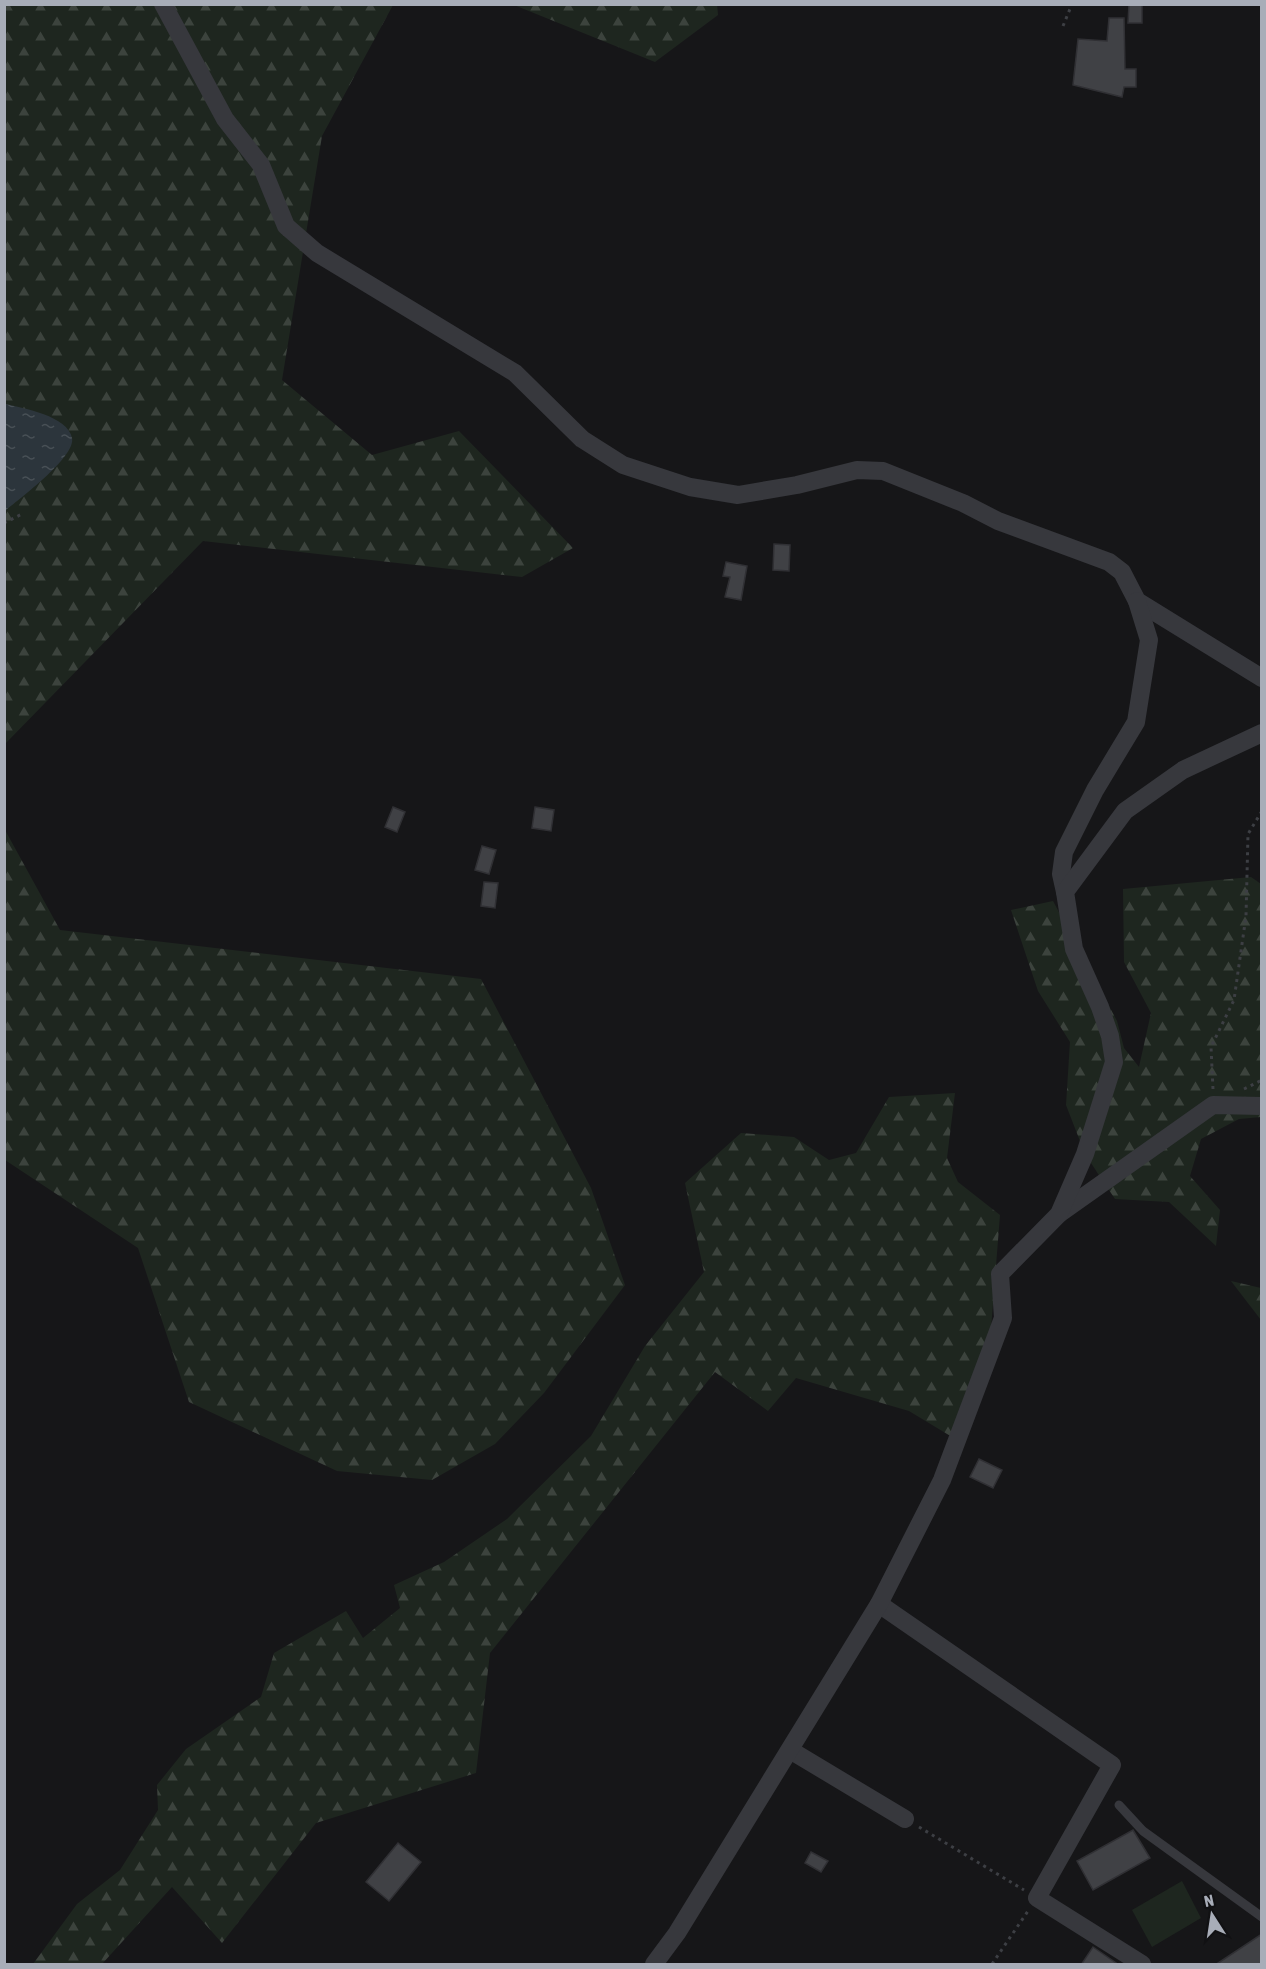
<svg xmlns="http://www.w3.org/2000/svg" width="1266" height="1969" viewBox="0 0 1266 1969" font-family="'Asap Condensed',sans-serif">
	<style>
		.green { fill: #1e261f }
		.forest { fill: url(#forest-firs) }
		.water { fill: url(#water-ripples) }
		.building { fill: #404145; stroke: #303034; stroke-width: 1.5 }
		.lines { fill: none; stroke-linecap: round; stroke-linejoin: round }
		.path { stroke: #3d3f44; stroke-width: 3; stroke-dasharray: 3 4.5; stroke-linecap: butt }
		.service { stroke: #37383d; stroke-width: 9 }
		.minor { stroke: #37383d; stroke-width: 18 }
	</style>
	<defs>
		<pattern id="forest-firs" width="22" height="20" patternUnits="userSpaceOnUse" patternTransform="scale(1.5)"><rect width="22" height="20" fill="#1e261f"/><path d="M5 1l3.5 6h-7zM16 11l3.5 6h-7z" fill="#3c433d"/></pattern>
		<pattern id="water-ripples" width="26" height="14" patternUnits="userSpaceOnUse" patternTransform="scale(1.5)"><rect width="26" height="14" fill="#2c353c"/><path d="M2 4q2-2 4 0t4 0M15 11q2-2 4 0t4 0" fill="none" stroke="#485056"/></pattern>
	</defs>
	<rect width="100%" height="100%" fill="#161618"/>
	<path class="green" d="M1182 1881 1201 1918 1152 1947 1132 1910Z"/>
	<g class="forest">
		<path d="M717 4 718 15 655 62 514 5Z"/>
		<path d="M5 5H393L322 136 282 380 372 455 459 431 573 548 522 577 203 541 5 744Z"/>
		<path d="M5 830 60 930 481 979 591 1188 625 1285 544 1393 495 1444 432 1480 337 1471 189 1402 138 1248 5 1160Z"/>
		<path d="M1251 877 1261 884V1117L1239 1119 1201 1139 1190 1176 1220 1210 1216 1246 1169 1202 1115 1199 1085 1154 1066 1105 1070 1042 1038 991 1011 910 1053 901 1117 1021 1124 1048 1139 1067 1151 1013 1124 962 1123 889Z"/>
		<path d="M955 1093 947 1158 958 1182 1000 1215 989 1354 957 1440 909 1411 796 1378 768 1411 715 1372 490 1653 476 1773 316 1823 222 1943 172 1887 102 1964H33L77 1904 120 1870 158 1810 157 1785 186 1749 261 1697 274 1653 346 1611 363 1638 400 1608 394 1585 444 1562 507 1519 591 1436 645 1346 704 1272 685 1183 741 1133 794 1137 829 1160 856 1153 889 1097Z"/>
		<path d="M1231 1281 1261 1288V1320Z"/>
	</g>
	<path class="water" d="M5 404C23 408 68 416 72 438 76 457 19 499 5 511Z"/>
	<g class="building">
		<path d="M1129 4H1142V23H1128Z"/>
		<path d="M1109 18H1124L1125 69H1136V87H1124L1122 97 1073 85 1078 39 1107 41Z"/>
		<path d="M774 544 790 545 789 571 773 570Z"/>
		<path d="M726 562 747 566 741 600 725 597 730 577 723 576Z"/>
		<path d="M393 807 405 812 397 832 385 827Z"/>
		<path d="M535 807 554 810 551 831 532 828Z"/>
		<path d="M482 846 496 850 489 874 475 870Z"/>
		<path d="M484 882 498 883 495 908 481 906Z"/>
		<path d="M979 1459 1002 1470 993 1488 970 1477Z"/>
		<path d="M1133 1830 1150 1858 1093 1890 1077 1861Z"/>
		<path d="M398 1843 421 1862 389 1901 366 1882Z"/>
		<path d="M811 1852 828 1861 821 1872 805 1863Z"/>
		<path d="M1262 1934V1965H1215Z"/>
		<path d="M1093 1947 1119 1965H1081Z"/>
	</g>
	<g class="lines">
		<g class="path">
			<path d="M1063 26 1072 4"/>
			<path d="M4 523 24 513"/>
			<path d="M1213 1089 1211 1047 1234 1000 1246 916 1248 834 1262 811"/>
			<path d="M1244 1089 1262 1080"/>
			<path d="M919 1827 1024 1890"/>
			<path d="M992 1964 1028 1911"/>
		</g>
		<path class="service" d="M1119 1805 1143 1831 1262 1917"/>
		<g class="minor">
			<path d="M163 4 225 119 261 165 286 226 317 253 515 373 582 439 623 465 690 487 738 495 797 485 857 470 883 471 963 503 998 521 1109 562 1122 572 1137 601 1262 678"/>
			<path d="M1065 892 1061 874 1064 852 1095 790 1136 722 1149 640 1137 601"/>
			<path d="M1059 1214 1213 1105 1262 1106"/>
			<path d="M879 1604 1112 1765 1037 1898 1142 1964"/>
			<path d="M790 1750 905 1819"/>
			<path d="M654 1964 677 1933 879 1604 942 1480 1003 1318 1000 1274 1059 1214 1085 1154 1114 1062 1110 1036 1100 1007 1074 949 1065 892 1125 811 1183 770 1262 733"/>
		</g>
	</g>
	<rect width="1266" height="1969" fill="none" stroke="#a8adb8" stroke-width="12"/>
	<g transform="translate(1212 1915) rotate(348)" stroke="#111113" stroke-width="4.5" paint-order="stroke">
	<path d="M0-4.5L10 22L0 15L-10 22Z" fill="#a8adb8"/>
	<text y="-9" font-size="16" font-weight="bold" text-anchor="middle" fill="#a8adb8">N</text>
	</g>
</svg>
